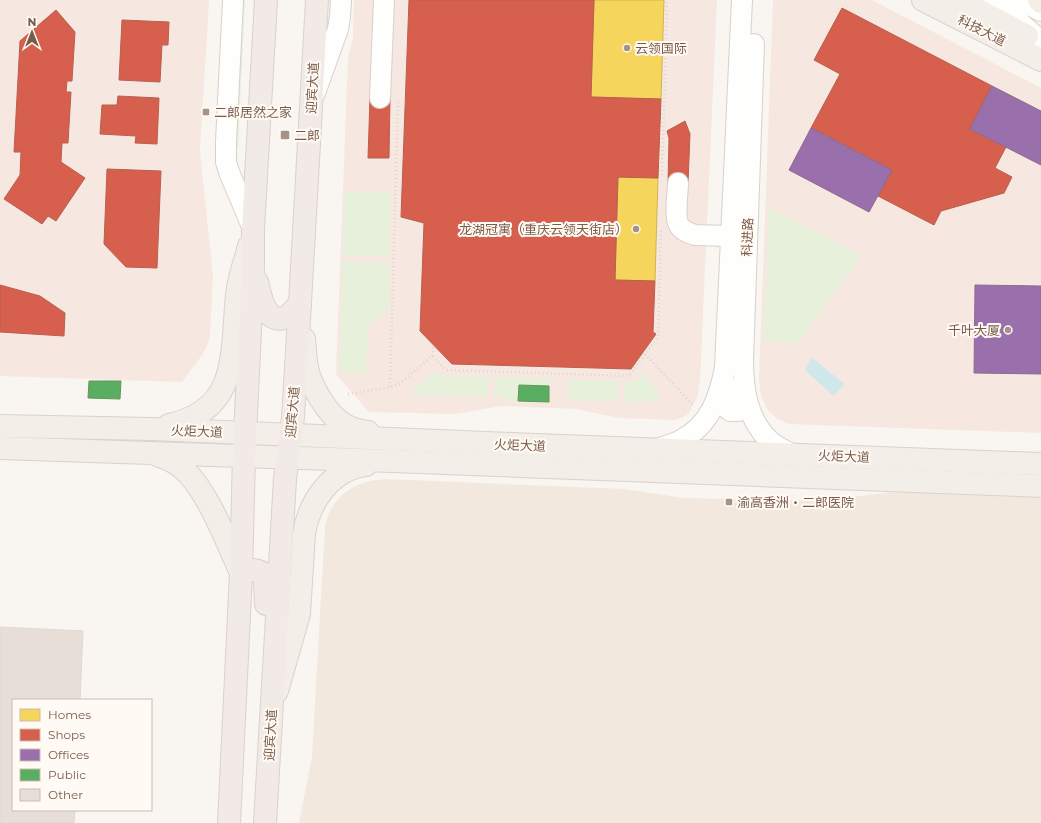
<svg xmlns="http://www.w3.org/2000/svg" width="1041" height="823" viewBox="0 0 1041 823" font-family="Montserrat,'Noto Sans SC',sans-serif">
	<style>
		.residential { fill: #f2e8de }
		.commercial { fill: #f6e8e1 }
		.green { fill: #e7f0db }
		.water { fill: #d0e8ea }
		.homes { fill: #f6d55c; stroke: #d1b158 }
		.shops { fill: #d6604d; stroke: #ba5f4d }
		.offices { fill: #9970ab; stroke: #906a8f }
		.public { fill: #5aae61; stroke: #64955b }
		.building { fill: #e6ded7; stroke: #e2d8d2 }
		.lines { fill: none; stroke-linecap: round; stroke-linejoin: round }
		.minor-casing { stroke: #d7d1cb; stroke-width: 22 }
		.major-casing { stroke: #dad1cc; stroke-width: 24 }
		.highway-casing { stroke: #dad1cc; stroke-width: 24 }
		.path { stroke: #dcd5d0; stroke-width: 2.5; stroke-dasharray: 1 3; stroke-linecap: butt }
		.minor { stroke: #fefefd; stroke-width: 20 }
		.major { stroke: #f3eee8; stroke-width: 22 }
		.highway { stroke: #f2eae7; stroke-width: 22 }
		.poi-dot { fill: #a69286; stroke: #fffaf3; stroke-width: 1.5 }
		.labels { text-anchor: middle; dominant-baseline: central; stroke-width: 4; stroke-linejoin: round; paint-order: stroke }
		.street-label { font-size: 13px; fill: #7a5c4d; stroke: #fffaf3 }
		.poi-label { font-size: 13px; fill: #7a5c4d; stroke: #fffaf3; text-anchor: start }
	</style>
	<rect width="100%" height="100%" fill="#f9f5f0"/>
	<path class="residential" d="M385 479 624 489 683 498 818 501 895 492 1041 498V823H299L312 757 325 527 328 515 334 504 343 494 355 486 369 481Z"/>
	<g class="commercial">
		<path d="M0 0H209L200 151 213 276 210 337 207 346 202 355 182 382 0 376Z"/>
		<path d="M354 0H717L700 381 698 395 689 413 684 417 674 420 619 418 576 409 501 406 455 414 369 412 336 374 348 57 353 37Z"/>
		<path d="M773 0H872L1041 88V433L789 424 777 419 767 409 761 396 759 379Z"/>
	</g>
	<g class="green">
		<path d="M240 0H245L238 149H232Z"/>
		<path d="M345 192 391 193 389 256 343 255Z"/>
		<path d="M769 207 861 255 799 343 764 341Z"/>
		<path d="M343 261 390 263 388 309 368 327 366 373 339 372Z"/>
		<path d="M436 370 442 376 488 377V397L414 395 412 392Z"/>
		<path d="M641 373 661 395 653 402H624L625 382H632Z"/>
		<path d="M495 377 549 379V386L519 385 518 401H506V397L494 396Z"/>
		<path d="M568 380 618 381 617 401 568 400Z"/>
	</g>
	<path class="water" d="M812 358 845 384 833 396 805 370Z"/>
	<g class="homes">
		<path d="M594 0H664L661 99 591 97Z"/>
		<path d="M618 177 658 178 655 281 615 280Z"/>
	</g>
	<g class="shops">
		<path d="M409 0H594L591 97 661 99 658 178 618 177 615 280 655 281 653 332 656 334 631 369 452 364 420 331 424 223 401 217Z"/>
		<path d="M842 8 992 86 970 129 1006 147 995 168 1012 177 1004 193 941 211 934 225 878 196 892 170 811 128 840 74 814 60Z"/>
		<path d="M56 10 75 32 72 81H67L66 92H71L68 143H62L61 162 85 178 56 221 48 216 42 224 4 199 20 175 21 152H14L20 41Z"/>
		<path d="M122 20 169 22 168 45H162L160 82 119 80Z"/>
		<path d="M118 96 159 98 157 144 135 143 136 136 100 134 102 105H117Z"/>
		<path d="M370 98H390L389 158H368Z"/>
		<path d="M685 121 690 134 688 183H668L669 138 667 131Z"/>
		<path d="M107 169 161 171 157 268 126 267 104 244Z"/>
		<path d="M0 285 40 296 65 313 64 336 0 332Z"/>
	</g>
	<g class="offices">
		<path d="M992 86 1041 111V165L970 129Z"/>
		<path d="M811 128 892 170 869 212 789 170Z"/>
		<path d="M975 285 1041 286V374L974 373Z"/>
	</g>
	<g class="public">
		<path d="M89 381H121L120 399 88 398Z"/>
		<path d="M519 385 549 386V402L518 401Z"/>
	</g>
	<path class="building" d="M0 627 83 631 80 700H13V810H75L74 823H0Z"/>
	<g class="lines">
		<g class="minor-casing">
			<g id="minor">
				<path d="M233 0 226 142V162L229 172 253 229"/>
				<path d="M992 0 1008 12 1041 41"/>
				<path d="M1019 0 1041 11"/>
				<path d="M754 44 743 360C743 388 747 419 769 440 775 446 784 450 792 454"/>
				<path d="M315 93 338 29 340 17 341 0"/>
				<path d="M380 98 384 0"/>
				<path d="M678 183C678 193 674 217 679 225 682 231 689 233 695 235L731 236"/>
				<path d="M725 384V407L730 411H738L742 404 744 387"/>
				<path d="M657 449C665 446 674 444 681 440 710 425 719 398 725 368L742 0"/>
			</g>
		</g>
		<g class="major-casing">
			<g id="major">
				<path d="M923 0 1041 60"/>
				<path d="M959 0 1027 36"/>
				<path d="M1039 0 1041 2"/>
				<path d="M304 339C305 348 305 358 307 367 310 385 328 416 345 425 352 429 360 431 368 432"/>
				<path d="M169 425C240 410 231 353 237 296 238 280 245 262 249 246"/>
				<path d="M0 426 151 429 535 445 1041 464"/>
				<path d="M0 448 392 461 1041 486"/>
				<path d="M157 455C166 458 174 461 181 467 207 488 227 543 241 573"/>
				<path d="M277 691 299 614 304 534C309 502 331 469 366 465"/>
			</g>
		</g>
		<g class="highway-casing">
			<g id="highway">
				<path d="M257 282C260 294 265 324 284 318 290 316 296 307 300 303"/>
				<path d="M241 573C250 569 255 569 263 573L265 579 266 604"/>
				<path d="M229 823 241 573 244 456 253 267V229L266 0"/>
				<path d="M265 823 285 479 293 417 300 303 317 0"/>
			</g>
		</g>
		<g class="path">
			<path d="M662 175 667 0"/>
			<path d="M645 354 694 406"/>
			<path d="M432 356 434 346"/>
			<path d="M390 387 398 100"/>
			<path d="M348 394 390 387 399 384 432 356 446 370 629 376 658 337 661 228"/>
		</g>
		<use href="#minor" class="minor"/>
		<use href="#major" class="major"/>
		<use href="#highway" class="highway"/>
	</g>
	<g class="poi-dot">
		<circle cx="627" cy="48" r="4"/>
		<rect x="202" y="108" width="8" height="8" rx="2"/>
		<rect x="280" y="130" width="10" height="10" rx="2"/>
		<circle cx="636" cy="229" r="4"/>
		<circle cx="1008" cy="330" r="4"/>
		<rect x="725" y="498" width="8" height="8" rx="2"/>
	</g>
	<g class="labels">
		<g class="street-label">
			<text transform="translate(982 30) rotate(27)">科技大道</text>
			<text transform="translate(312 88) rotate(-87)">迎宾大道</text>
			<text transform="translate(747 237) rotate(-88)">科进路</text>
			<text transform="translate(292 412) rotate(-85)">迎宾大道</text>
			<text transform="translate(197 431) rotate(2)">火炬大道</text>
			<text transform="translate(520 445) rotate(2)">火炬大道</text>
			<text transform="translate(844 456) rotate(2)">火炬大道</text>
			<text transform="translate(270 735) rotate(-87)">迎宾大道</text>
		</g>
		<g class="poi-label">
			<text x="635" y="48">云领国际</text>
			<text x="214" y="112">二郎居然之家</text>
			<text x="294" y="135">二郎</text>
			<text x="628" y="229" text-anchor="end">龙湖冠寓（重庆云领天街店）</text>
			<text x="1000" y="330" text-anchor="end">千叶大厦</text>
			<text x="737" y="502">渝高香洲‧二郎医院</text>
		</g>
	</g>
	<rect x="12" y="699" width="140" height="112" fill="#fffaf3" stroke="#cabbb1"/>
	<rect x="20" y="709" width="20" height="12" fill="#f6d55c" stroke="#cabbb1"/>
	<text x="48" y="719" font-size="12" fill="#7a5c4d">Homes</text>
	<rect x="20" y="729" width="20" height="12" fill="#d6604d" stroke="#cabbb1"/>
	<text x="48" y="739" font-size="12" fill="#7a5c4d">Shops</text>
	<rect x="20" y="749" width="20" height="12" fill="#9970ab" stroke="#cabbb1"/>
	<text x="48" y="759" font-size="12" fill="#7a5c4d">Offices</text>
	<rect x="20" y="769" width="20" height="12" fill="#5aae61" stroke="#cabbb1"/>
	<text x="48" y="779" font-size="12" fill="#7a5c4d">Public</text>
	<rect x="20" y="789" width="20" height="12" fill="#e6ded7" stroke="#cabbb1"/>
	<text x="48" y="799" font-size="12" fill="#7a5c4d">Other</text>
	<g transform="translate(32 32)" stroke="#fffaf3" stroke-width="3" paint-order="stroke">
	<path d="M0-3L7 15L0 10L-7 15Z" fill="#7a5c4d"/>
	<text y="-6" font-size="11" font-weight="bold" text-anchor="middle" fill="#7a5c4d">N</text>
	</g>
</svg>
